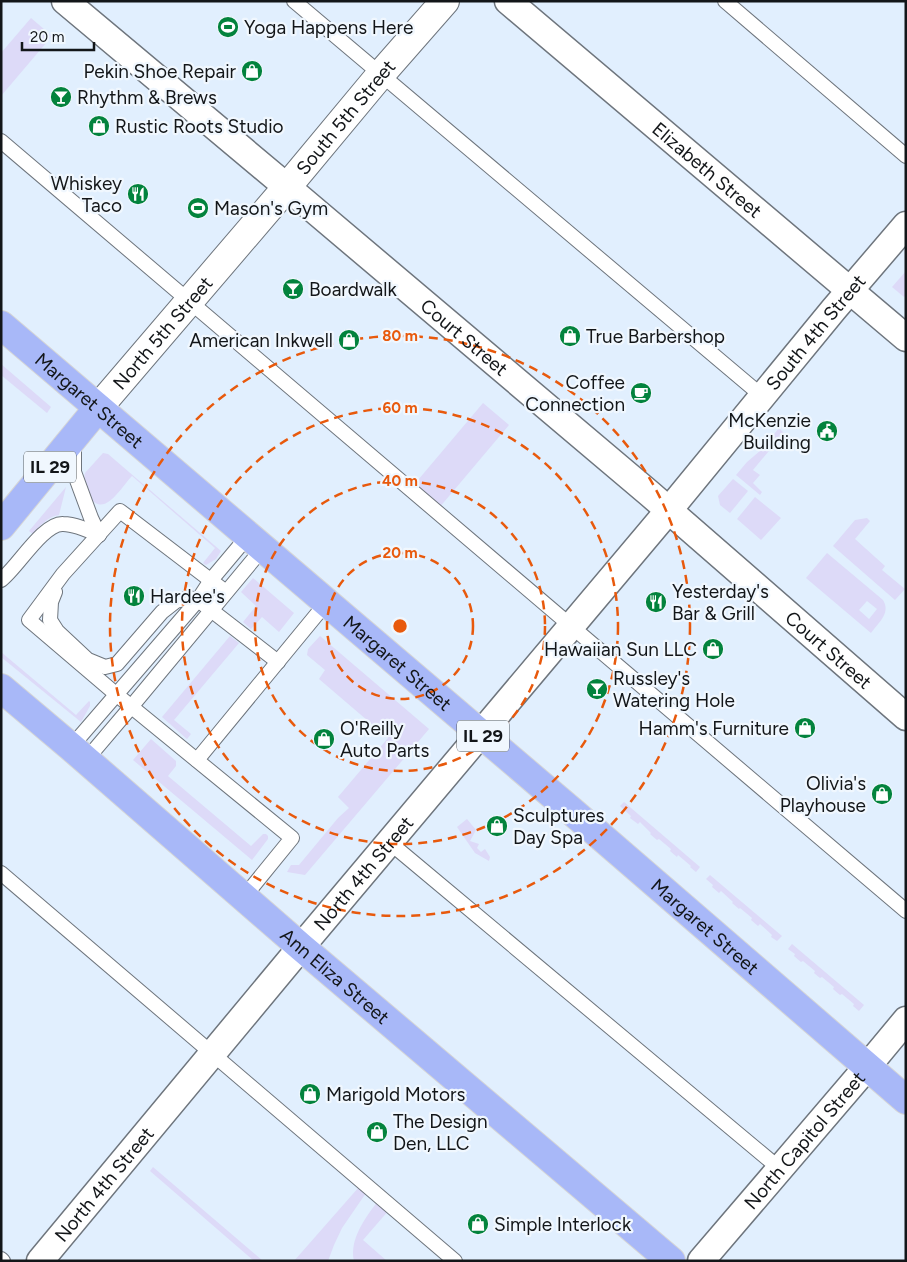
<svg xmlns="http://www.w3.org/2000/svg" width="907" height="1262" viewBox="0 0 907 1262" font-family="Figtree,sans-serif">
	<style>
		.built { fill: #e1effe }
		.green { fill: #dddaf8; fill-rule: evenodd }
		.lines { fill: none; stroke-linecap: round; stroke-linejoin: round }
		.service-casing { stroke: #6e757d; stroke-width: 16 }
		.minor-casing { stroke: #6e757d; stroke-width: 29 }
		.secondary-casing { stroke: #6e757d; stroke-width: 30 }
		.primary-casing { stroke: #d5d5d6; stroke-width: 30 }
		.service { stroke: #fff; stroke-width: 14 }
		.minor { stroke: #fff; stroke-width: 26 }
		.secondary { stroke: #fff; stroke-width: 28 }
		.primary { stroke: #a8b8f8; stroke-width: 28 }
		.ring { fill: none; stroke: #e8590c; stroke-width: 2.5; stroke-dasharray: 9 6 }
		.labels { text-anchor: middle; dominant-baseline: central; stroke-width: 4.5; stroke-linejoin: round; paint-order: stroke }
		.shield { fill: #f0f7fe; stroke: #555a5e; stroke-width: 1 }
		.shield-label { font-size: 18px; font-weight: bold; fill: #131619 }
		.poi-label { font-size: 19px; fill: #131619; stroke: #f0f7fe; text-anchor: start }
		.street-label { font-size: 19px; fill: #131619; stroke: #f0f7fe }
		.centre { fill: #e8590c; stroke: #f0f7fe; stroke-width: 2.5 }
		.ring-label { font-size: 15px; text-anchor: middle; font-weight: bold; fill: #e8590c; stroke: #f0f7fe; stroke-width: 4.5; stroke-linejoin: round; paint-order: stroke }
	</style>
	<rect width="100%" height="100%" fill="#f0f7fe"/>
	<rect class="built" x="1" y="1" width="905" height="1260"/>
	<g class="green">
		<path d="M31 18 52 36 1 96V53Z"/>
		<path d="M906 271V295L904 297 892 287Z"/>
		<path d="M1 364 51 407 47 413 1 375Z"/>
		<path d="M483 403 509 425 439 508 413 486Z"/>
		<path d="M779 428 784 433 753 470 760 475 753 483 762 492 760 495 736 475 747 462 761 450Z"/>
		<path d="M103 453 108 454 221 551 216 559 206 565 203 563 215 548 132 476C121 487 104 520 89 496 85 489 83 480 85 473Z"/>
		<path d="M733 479 748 491 730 513 720 505 718 496Z"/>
		<path d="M66 487 59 515C47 517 41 525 33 534L29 531Z"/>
		<path d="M755 497 781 518 761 540 737 519Z"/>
		<path d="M867 518 870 521 855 539 885 566 882 570 905 589 895 600 833 546 855 520Z"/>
		<path d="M827 553 883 600C891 613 879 622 871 633L806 578ZM867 601 877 609 869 619 859 610Z"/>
		<path d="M253 578 294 613 279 632 262 617 251 629 243 622 256 606 241 592Z"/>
		<path d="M230 636 239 643 174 720 191 734 187 739 162 717Z"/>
		<path d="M320 636 429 729 305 875 287 872 291 865H299L338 818 349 808 338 797 388 738 319 679 325 670 307 655 308 649Z"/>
		<path d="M1 652 76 715 89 701 90 702V706L81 722 1 657Z"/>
		<path d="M151 739 176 761V766L168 776 251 846 263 834H266L268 836V839L252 860 133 760Z"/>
		<path d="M624 802 700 867 696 872 690 867 691 866 678 855 677 857 670 851 671 849 659 839 657 840 650 834 651 833 640 822 638 824 630 818 631 816 620 806Z"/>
		<path d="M467 819 476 830 470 841 479 844 477 848 481 852 485 849 490 857 489 861 475 853 457 827Z"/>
		<path d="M710 875 782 936 777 941 771 937 772 935 760 924 758 926 751 920 752 918 740 908 739 909 732 903 733 902 721 891 719 893 712 887 713 885 706 879Z"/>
		<path d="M792 944 864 1005 859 1011 853 1006 854 1004 842 994 840 995 833 989 834 987 822 977 820 978 814 973 815 971 803 961 801 962 794 956 795 954 788 949Z"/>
		<path d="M153 1167 263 1261H254L150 1171Z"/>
		<path d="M359 1187 366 1193 342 1228 334 1245 328 1261H294Z"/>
		<path d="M378 1201 389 1210 363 1240 387 1261H354C349 1239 366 1217 378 1201Z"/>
	</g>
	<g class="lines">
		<g class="service-casing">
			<g id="service">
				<path d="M294 1 762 396"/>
				<path d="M725 1 906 156"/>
				<path d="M1 141 906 911"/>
				<path d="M76 441 74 449V472L91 518 99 535"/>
				<path d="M1 580C17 568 43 523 63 524 75 524 88 530 99 535"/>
				<path d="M55 592 51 602 50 620 57 631 88 660 105 667 117 664 162 612 176 601 189 598 198 600 278 662"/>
				<path d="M226 592 120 511 63 574 29 620 117 695 292 838 244 897"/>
				<path d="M71 747 198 600 211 580 248 536"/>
				<path d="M86 760 131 707 263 548"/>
				<path d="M197 760 327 602"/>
				<path d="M389 842 780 1169"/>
				<path d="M1 873 455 1261"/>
				<path d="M1 1259 3 1261"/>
			</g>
		</g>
		<g class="minor-casing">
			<g id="minor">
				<path id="s1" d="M65 1 287 187 650 494 906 717"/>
				<path id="s2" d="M508 1 906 338"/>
				<path id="s3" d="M40 1261 301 947 669 510 834 309 906 225"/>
				<path id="s4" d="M701 1261 867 1067 906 1020"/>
			</g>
		</g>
		<g class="secondary-casing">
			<g id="secondary">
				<path id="s5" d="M98 408 287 187 381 74 445 1"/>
			</g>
		</g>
		<g class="primary-casing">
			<g id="primary">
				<path id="s6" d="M1 325 575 814 906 1100"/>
				<path d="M1 526 98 408"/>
				<path id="s7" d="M1 688 71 747 301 947 671 1261"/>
			</g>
		</g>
		<use href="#service" class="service"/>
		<use href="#minor" class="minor"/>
		<use href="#secondary" class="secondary"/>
		<use href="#primary" class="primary"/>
	</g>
	<g class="ring">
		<circle cx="400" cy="626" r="73"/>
		<circle cx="400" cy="626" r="145"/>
		<circle cx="400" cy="626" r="218"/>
		<circle cx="400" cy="626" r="290"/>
	</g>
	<defs>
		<g id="stadium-disc" transform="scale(1.125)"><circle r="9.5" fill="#03833d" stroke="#f0f7fe"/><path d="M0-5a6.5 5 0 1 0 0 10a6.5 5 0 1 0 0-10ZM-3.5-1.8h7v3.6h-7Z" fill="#fff"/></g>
		<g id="shop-disc" transform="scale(1.125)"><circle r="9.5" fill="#03833d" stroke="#f0f7fe"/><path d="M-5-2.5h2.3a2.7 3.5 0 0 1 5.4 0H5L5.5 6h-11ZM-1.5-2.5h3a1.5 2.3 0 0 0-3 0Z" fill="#fff"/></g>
		<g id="bar-disc" transform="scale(1.125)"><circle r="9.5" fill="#03833d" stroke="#f0f7fe"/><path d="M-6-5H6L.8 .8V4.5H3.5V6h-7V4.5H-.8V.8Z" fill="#fff"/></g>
		<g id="restaurant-disc" transform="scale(1.125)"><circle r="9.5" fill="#03833d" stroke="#f0f7fe"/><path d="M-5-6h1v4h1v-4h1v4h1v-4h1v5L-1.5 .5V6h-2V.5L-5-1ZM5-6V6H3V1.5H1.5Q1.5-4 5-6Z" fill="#fff"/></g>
		<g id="cafe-disc" transform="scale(1.125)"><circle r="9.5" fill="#03833d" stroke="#f0f7fe"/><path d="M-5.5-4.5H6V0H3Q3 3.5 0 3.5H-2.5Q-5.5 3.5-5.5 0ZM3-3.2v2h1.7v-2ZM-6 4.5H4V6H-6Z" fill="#fff"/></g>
		<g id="civic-disc" transform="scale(1.125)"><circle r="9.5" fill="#03833d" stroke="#f0f7fe"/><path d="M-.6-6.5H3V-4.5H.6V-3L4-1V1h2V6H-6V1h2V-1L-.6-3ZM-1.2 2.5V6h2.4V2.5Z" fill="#fff"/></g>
	</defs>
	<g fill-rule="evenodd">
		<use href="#stadium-disc" x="228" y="27"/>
		<use href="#shop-disc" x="252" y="71"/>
		<use href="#bar-disc" x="61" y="97"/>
		<use href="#shop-disc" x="99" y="126"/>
		<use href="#restaurant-disc" x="138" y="194"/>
		<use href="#stadium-disc" x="198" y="208"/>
		<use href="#bar-disc" x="293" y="289"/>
		<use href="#shop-disc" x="570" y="336"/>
		<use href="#shop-disc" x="349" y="340"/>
		<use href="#cafe-disc" x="641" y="393"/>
		<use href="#civic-disc" x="827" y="431"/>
		<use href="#restaurant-disc" x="134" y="596"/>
		<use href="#restaurant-disc" x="656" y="602"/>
		<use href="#shop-disc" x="713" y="649"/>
		<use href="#bar-disc" x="597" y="689"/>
		<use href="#shop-disc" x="805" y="728"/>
		<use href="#shop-disc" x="324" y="739"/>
		<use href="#shop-disc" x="882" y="794"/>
		<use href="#shop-disc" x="497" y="826"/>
		<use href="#shop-disc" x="310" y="1094"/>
		<use href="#shop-disc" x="377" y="1132"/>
		<use href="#shop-disc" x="478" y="1224"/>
	</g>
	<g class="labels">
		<g class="shield">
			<rect x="24" y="451.5" width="52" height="31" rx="4"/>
			<rect x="457" y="720.5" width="52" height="31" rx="4"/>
		</g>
		<g class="shield-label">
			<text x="50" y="467">IL 29</text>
			<text x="483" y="736">IL 29</text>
		</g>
		<g class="poi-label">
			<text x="244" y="27">Yoga Happens Here</text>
			<text x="236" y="71" text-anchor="end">Pekin Shoe Repair</text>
			<text x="77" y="97">Rhythm &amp; Brews</text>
			<text x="115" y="126">Rustic Roots Studio</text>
			<text x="122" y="183" text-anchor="end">Whiskey<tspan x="122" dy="22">Taco</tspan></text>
			<text x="214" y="208">Mason's Gym</text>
			<text x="309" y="289">Boardwalk</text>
			<text x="586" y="336">True Barbershop</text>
			<text x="333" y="340" text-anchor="end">American Inkwell</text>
			<text x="625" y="382" text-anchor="end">Coffee<tspan x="625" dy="22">Connection</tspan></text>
			<text x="811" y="420" text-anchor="end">McKenzie<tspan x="811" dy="22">Building</tspan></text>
			<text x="672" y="591">Yesterday's<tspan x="672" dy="22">Bar &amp; Grill</tspan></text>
			<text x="150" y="596">Hardee's</text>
			<text x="697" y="649" text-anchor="end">Hawaiian Sun LLC</text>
			<text x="613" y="678">Russley's<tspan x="613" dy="22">Watering Hole</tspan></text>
			<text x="340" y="728">O'Reilly<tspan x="340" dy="22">Auto Parts</tspan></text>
			<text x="789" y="728" text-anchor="end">Hamm's Furniture</text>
			<text x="866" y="783" text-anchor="end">Olivia's<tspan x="866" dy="22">Playhouse</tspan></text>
			<text x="513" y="815">Sculptures<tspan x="513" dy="22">Day Spa</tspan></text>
			<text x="326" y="1094">Marigold Motors</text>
			<text x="393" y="1121">The Design<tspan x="393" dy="22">Den, LLC</tspan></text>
			<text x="494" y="1224">Simple Interlock</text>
		</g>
		<g class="street-label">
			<text stroke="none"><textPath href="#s5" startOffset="382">South 5th Street</textPath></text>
			<text stroke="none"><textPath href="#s2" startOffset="261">Elizabeth Street</textPath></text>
			<text stroke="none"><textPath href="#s3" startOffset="1210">South 4th Street</textPath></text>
			<text stroke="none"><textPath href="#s5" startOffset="99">North 5th Street</textPath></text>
			<text stroke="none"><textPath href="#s1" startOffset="522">Court Street</textPath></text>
			<text stroke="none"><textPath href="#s6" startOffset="116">Margaret Street</textPath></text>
			<text stroke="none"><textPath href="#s1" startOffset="1002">Court Street</textPath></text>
			<text stroke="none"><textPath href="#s6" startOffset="521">Margaret Street</textPath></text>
			<text stroke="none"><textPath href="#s3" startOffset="505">North 4th Street</textPath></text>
			<text stroke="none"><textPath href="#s6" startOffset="926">Margaret Street</textPath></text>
			<text stroke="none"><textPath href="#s7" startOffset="441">Ann Eliza Street</textPath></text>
			<text stroke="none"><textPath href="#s4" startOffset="159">North Capitol Street</textPath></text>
			<text stroke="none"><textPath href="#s3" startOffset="100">North 4th Street</textPath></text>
		</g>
	</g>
	<circle cx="400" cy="626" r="8" class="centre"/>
	<g class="ring-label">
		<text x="400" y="341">80 m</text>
		<text x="400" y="413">60 m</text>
		<text x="400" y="486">40 m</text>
		<text x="400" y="558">20 m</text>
	</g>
	<rect width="907" height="1262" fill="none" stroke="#131619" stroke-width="5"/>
	<path d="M22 42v8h72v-8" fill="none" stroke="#131619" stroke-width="2.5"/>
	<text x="30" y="42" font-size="15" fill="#131619" stroke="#f0f7fe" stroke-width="4" paint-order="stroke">20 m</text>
</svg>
